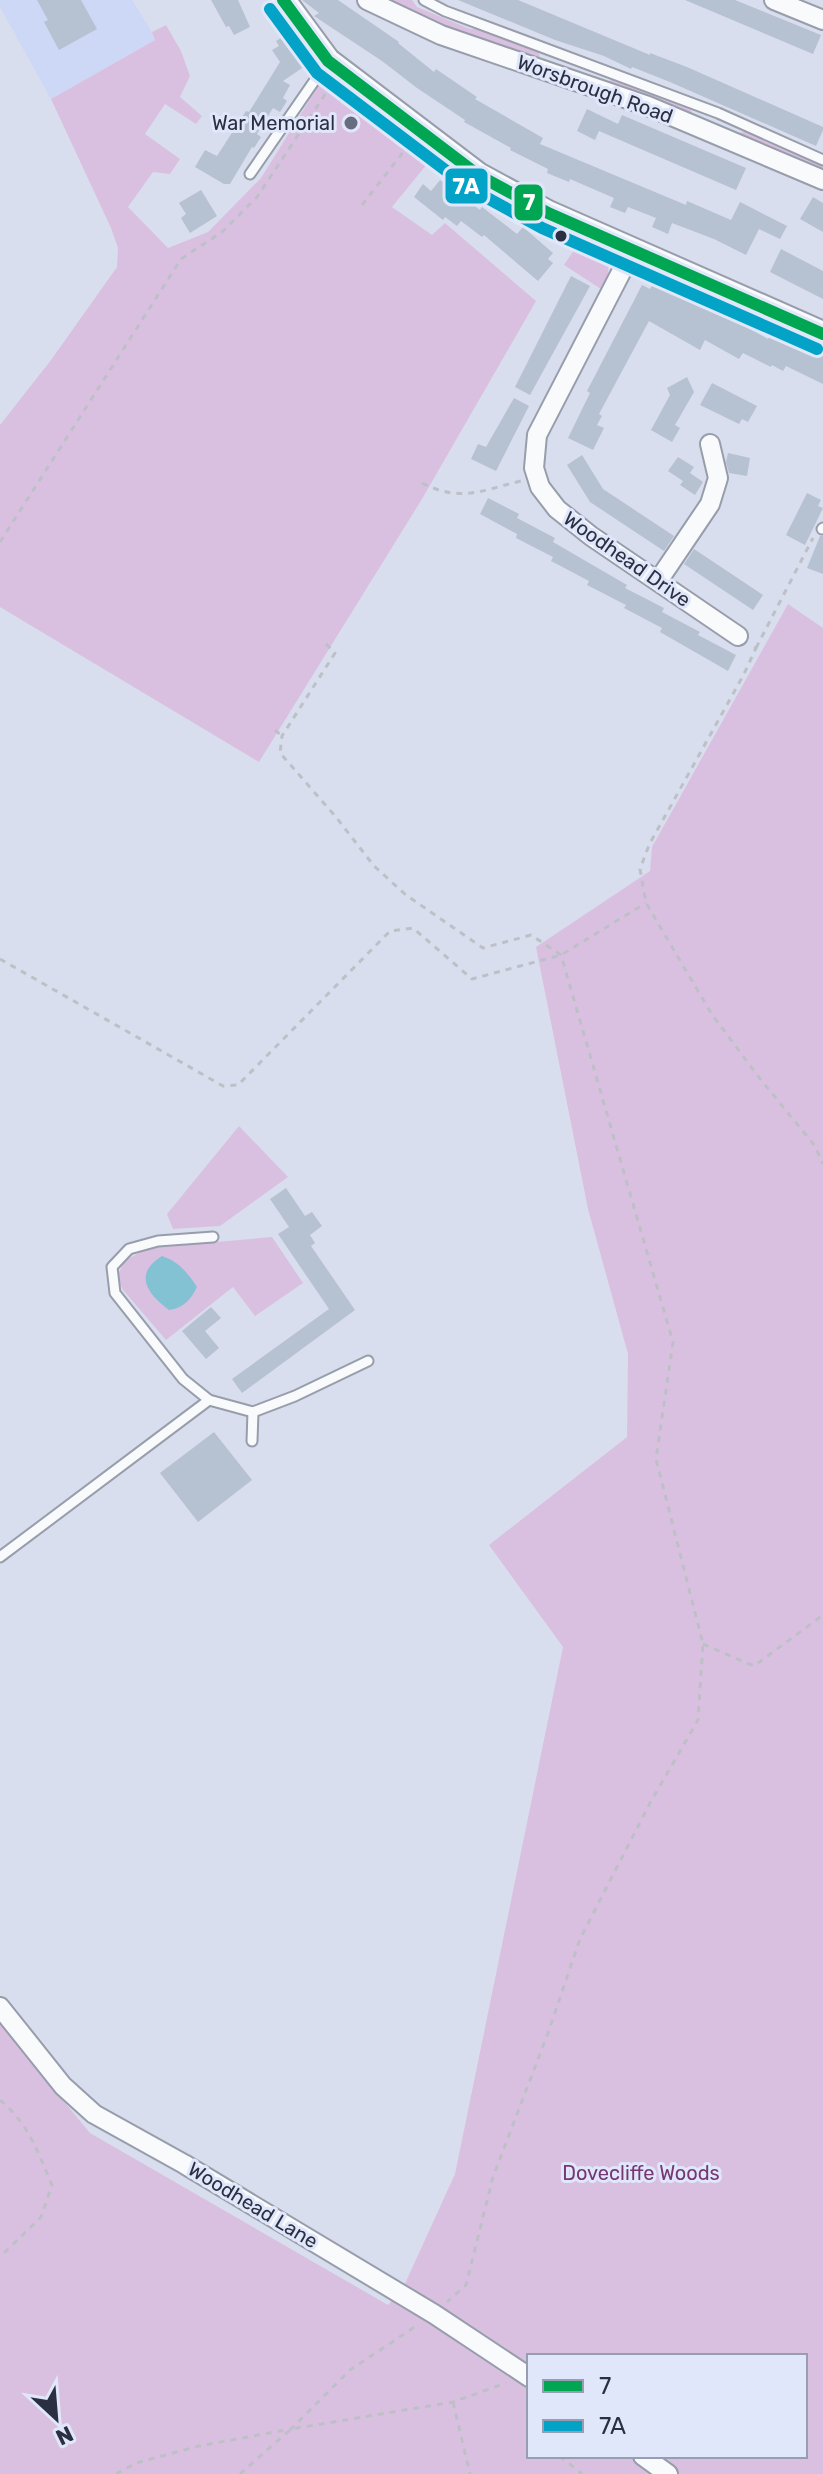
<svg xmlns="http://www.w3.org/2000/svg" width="823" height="2474" viewBox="0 0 823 2474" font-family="Rubik,sans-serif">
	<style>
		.built { fill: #cdd7f6 }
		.green { fill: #dac0e0; fill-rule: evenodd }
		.water { fill: #82c2d2 }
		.building { fill: #b6c1d2 }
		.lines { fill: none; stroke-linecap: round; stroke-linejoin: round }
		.service-casing { stroke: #989dab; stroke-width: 13 }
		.minor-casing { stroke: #989dab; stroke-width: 22 }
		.tertiary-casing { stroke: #989dab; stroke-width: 28 }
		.path { stroke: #bec0c7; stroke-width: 3; stroke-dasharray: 6 6; stroke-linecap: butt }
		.service { stroke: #f9fafc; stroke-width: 9 }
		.minor { stroke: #f9fafc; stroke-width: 18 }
		.tertiary { stroke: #f9fafc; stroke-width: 24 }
		.bus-1-casing { stroke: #e0e7fb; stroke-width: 18 }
		.bus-2-casing { stroke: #e0e7fb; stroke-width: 18 }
		.bus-1 { stroke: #00a651; stroke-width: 12 }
		.bus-2 { stroke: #02a3c7; stroke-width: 12 }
		.poi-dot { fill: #676d7e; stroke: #e0e7fb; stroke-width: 3 }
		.bus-dot { fill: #2a3042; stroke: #e0e7fb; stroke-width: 3 }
		.labels { text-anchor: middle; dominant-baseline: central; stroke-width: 6; stroke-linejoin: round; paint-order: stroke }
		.street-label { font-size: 20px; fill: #2a3042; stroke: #e0e7fb }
		.poi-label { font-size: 20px; fill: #2a3042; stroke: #e0e7fb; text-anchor: end }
		.park-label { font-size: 20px; fill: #773771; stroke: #e0e7fb }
		.line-badge { stroke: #e0e7fb; stroke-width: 3 }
		.badge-label { font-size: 22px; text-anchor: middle; font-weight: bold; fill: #fff }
	</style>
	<rect width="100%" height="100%" fill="#d9deee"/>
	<path class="built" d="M0 0H132L156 39 51 99 0 7Z"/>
	<g class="green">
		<path d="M380 0H412L417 7 470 29 482 28 538 49 541 63 444 31Z"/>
		<path d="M166 25 181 51 190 76 180 97 202 116 196 124 165 104 145 134 180 159 170 174 153 172 128 207 168 248 208 232 261 178 327 72 432 158 392 207 432 235 445 223 536 301 422 499 259 762 0 607V425L51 360 117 267 118 248 111 228 51 99 155 40 152 32Z"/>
		<path d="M617 77 690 106 694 121 603 84Z"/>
		<path d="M746 131 823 165V175L728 136Z"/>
		<path d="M578 244C601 255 619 261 601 289L564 265Z"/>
		<path d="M788 604 823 628V2474H0V2024L90 2133 388 2305 403 2288 455 2174 563 1647 489 1545 627 1437 628 1354 588 1209 536 947 650 871 652 847ZM529 2356H805V2456H529Z"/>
		<path d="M239 1126 288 1177 220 1226 173 1229 167 1214Z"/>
		<path d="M272 1237 303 1283 255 1316 233 1287 166 1340 123 1290 117 1277 124 1261 148 1248Z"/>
	</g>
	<path class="water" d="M162 1256C179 1262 187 1272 197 1287 191 1299 184 1308 169 1310 147 1294 133 1274 162 1256Z"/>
	<g class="building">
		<path d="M37 0H81L97 29 59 50 44 22 48 20Z"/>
		<path d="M211 0H238L250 27 234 35 229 26 226 27Z"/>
		<path d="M302 0H338L399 42 398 43 434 72 436 69 477 97 475 99 543 138 540 144 686 205 687 201 731 220 740 202 787 226 780 239 759 229 746 255 714 239 672 223 668 234 652 227 656 218 628 207 625 213 610 207 614 198 570 179 569 182 547 173 548 169 510 150 511 148 464 122 465 120 417 88 382 61 314 16 319 13Z"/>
		<path d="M458 0H518L650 55V53L687 67 823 127V130L816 146 670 82 632 67 631 69 604 56 555 40Z"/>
		<path d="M685 0H735L821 35 813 54Z"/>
		<path d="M289 33 304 54 299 57 305 66 283 81 290 85 283 98 287 101 280 112 273 108 257 134 261 137 254 148 252 147 230 184H224L195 167 205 150 217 156 246 111 249 112 280 62 272 50 279 46 276 41Z"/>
		<path d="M587 109 618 124 622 115 746 168 736 190 599 131 595 140 577 131Z"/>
		<path d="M440 180 480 210 482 207 517 234 523 227 553 253 548 259 553 263 538 281 484 235 482 237 461 221 457 226 445 217 443 220 414 197 423 184 431 191Z"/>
		<path d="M201 190 217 216 190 233 181 218 186 214 179 203Z"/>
		<path d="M813 197 823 203V232L800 219Z"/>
		<path d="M781 249 823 271V299L770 272Z"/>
		<path d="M571 276 590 286 530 395 515 387Z"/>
		<path d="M653 284 686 298 690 292 704 298 701 302 725 314 728 309 745 316 741 324 768 339 770 335 801 351 805 342 823 350V384L786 366 783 371 772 365 771 367 743 353 739 359 705 340 700 350 649 321 599 414 602 416 597 425 604 428 593 450 568 438 590 393 587 391 642 285 650 289Z"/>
		<path d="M687 377 694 392 675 425 680 428 672 442 651 430 670 395 667 388Z"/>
		<path d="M712 383 757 406 748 422 742 419 739 424 700 405Z"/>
		<path d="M514 398 529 406 496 471 471 459 478 444 486 447Z"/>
		<path d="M728 453 750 458 747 476 729 473 726 462Z"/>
		<path d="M582 455 603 489 674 536 664 551 590 502 567 465Z"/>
		<path d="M678 457 694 467 690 473 703 482 695 495 680 485 683 481 668 471Z"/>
		<path d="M807 493 821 500 818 506 823 508 805 545 786 535Z"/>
		<path d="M488 498 519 514 517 518 555 538 553 542 627 585 625 588 664 608 662 612 700 632 698 635 736 655 728 671 660 632 662 628 624 608 626 605 587 585 589 581 551 561 553 557 516 538 517 534 480 514Z"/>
		<path d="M820 536H823V574L807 568Z"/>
		<path d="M694 549 763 595 753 610 684 564Z"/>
		<path d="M286 1188 305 1216 312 1212 322 1226 310 1235 315 1243 311 1246 355 1310 242 1393 232 1379 329 1309 278 1234 289 1227 270 1199Z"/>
		<path d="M211 1307 221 1318 205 1331 219 1348 206 1359 182 1331Z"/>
		<path d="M214 1432 252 1480 198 1522 160 1473Z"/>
	</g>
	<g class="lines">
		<g class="service-casing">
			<g id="service">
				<path d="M424 0 445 11 718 113 823 160"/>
				<path d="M250 174 326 64"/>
				<path d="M822 529 823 528"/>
				<path d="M209 1400 253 1412 295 1396 368 1361"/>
				<path d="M252 1441 253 1412"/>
				<path d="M0 1557 209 1400 183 1379 115 1293 112 1267 129 1249 158 1241 213 1237"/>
			</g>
		</g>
		<g class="minor-casing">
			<g id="minor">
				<path d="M367 0 441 35 648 106 823 180"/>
				<path d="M774 0 823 20"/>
				<path d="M632 251 537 435 534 468 540 487 557 509 591 536 738 636"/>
				<path d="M658 581 710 504 718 478 710 444"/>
				<path d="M0 2007 63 2086 94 2114 184 2164 434 2314 529 2377"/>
				<path d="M643 2456 668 2474"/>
			</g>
		</g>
		<g class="tertiary-casing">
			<path id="tertiary" d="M283 0 328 61 478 175 548 213 823 334"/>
		</g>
		<g class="path">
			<path d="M362 205 408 146"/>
			<path d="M422 483C461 503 482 490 521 481"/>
			<path d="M0 542 181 259 222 232 257 197 330 87"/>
			<path d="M326 644 335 653 282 736 280 753 336 817 374 866 406 895 483 948 531 935 561 955 673 1342 656 1459 703 1644 698 1720 650 1803 580 1939 548 2033 493 2177 466 2285 447 2302"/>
			<path d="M754 647 756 648 744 674 649 845 640 869 646 903 711 1013 757 1075 815 1146 823 1164"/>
			<path d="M756 648 813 538"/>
			<path d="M275 730 282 736"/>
			<path d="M0 959 223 1086 238 1085 390 931 413 928 472 979 561 955 646 903"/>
			<path d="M703 1644 754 1666 823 1615"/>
			<path d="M0 2100C28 2123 38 2152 52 2185L41 2217 0 2257"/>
			<path d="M453 2402 470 2474"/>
			<path d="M560 2456 582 2474"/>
			<path d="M116 2474 136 2463 199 2446 291 2429 350 2370 419 2324"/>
			<path d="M240 2474 291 2429 453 2402 506 2383"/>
		</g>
		<use href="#service" class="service"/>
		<use href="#minor" class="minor"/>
		<use href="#tertiary" class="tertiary"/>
		<g class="bus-1-casing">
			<path id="bus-1" d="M283 0 328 61 478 175 548 213 823 334"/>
		</g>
		<g class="bus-2-casing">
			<path id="bus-2" d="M270 9 317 73 469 188 542 228 817 349"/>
		</g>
		<use href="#bus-1" class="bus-1"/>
		<use href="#bus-2" class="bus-2"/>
	</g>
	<circle class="poi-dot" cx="351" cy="123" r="8"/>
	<circle class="bus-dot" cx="561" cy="236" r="7"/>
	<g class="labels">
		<g class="street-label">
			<text transform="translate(595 89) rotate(20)">Worsbrough Road</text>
			<text transform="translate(627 559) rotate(35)">Woodhead Drive</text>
			<text transform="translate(253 2205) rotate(31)">Woodhead Lane</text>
		</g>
		<g class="poi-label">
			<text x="335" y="123">War Memorial</text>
		</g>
		<g class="park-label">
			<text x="641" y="2173">Dovecliffe Woods</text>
		</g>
	</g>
	<g class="line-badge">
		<rect x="444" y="167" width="45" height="38" rx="8" fill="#02a3c7"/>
		<rect x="513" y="183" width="31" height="39" rx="8" fill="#00a651"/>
	</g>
	<g class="badge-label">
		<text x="466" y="194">7A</text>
		<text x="529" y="210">7</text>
	</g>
	<rect x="527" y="2354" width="280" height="104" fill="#e0e7fb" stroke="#979eb1" stroke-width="2"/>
	<rect x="543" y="2380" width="40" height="12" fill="#00a651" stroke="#979eb1" stroke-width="2"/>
	<text x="599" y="2394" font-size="24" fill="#2a3042">7</text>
	<rect x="543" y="2420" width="40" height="12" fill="#02a3c7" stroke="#979eb1" stroke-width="2"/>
	<text x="599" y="2434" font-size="24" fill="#2a3042">7A</text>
	<g transform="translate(56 2418) rotate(154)" stroke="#e0e7fb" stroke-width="6" paint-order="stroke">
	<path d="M0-6L14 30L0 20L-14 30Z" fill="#2a3042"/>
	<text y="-12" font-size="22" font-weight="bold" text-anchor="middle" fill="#2a3042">N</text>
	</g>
</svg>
